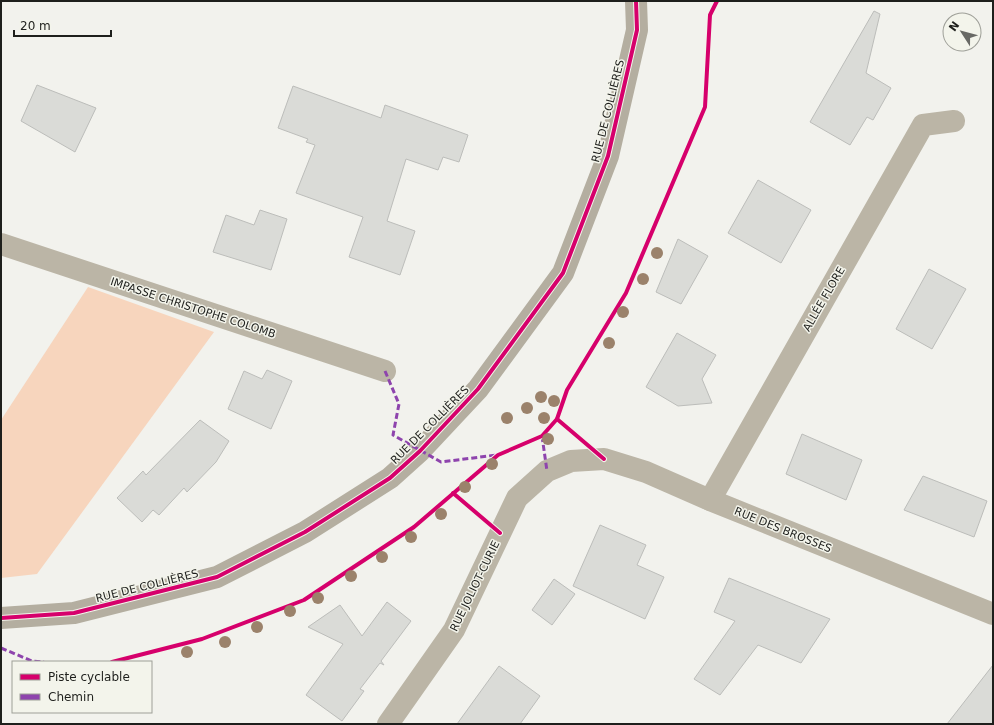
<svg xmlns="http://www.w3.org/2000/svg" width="994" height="725" viewBox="0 0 994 725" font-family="'DejaVu Sans',sans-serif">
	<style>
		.green { fill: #f7d5bd }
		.building { fill: #dadbd7; stroke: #bcbdba }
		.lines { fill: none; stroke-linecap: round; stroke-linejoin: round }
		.minor { stroke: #bbb5a6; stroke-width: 22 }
		.major { stroke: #b4aea0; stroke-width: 22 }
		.quiet { stroke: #8e44ad; stroke-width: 3; stroke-dasharray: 6 3; stroke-linecap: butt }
		.cycleway-casing { stroke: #f3f4eb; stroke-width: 6 }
		.cycleway { stroke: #d6006c; stroke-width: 4 }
		.tree { fill: #9b826b }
		.labels { text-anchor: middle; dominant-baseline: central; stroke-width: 3; stroke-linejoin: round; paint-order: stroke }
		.street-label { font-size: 11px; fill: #1e1f1c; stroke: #f3f4eb }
	</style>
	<rect width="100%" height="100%" fill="#f2f2ed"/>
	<path class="green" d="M88 287 214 332 37 574 1 578V420Z"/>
	<g class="building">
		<path d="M874 11 880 14 866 73 891 88 873 120 867 117 850 145 810 122Z"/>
		<path d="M37 85 96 108 75 152 21 121Z"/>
		<path d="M293 86 381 118 385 105 468 135 459 162 443 157 438 170 406 159 387 221 415 231 400 275 349 257 363 217 296 193 315 145 306 142 308 139 278 128Z"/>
		<path d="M758 180 811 210 781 263 728 233Z"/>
		<path d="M260 210 287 219 271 270 213 252 226 215 254 225Z"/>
		<path d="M678 239 708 256 681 304 656 292Z"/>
		<path d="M929 269 966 289 932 349 896 329Z"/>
		<path d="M677 333 716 355 702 379 712 403 678 406 646 387Z"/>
		<path d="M267 370 292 381 271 429 228 409 244 371 262 379Z"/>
		<path d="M200 420 229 441 216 462 187 492 184 488 159 515 153 510 142 522 117 498 143 471 146 475Z"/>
		<path d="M802 434 862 460 846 500 786 474Z"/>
		<path d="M923 476 987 501 974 537 904 510Z"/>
		<path d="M600 525 646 545 637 565 664 577 645 619 573 586Z"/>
		<path d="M729 578 830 619 801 663 758 645 720 695 694 679 735 621 714 612Z"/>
		<path d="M554 579 575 594 552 625 532 610Z"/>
		<path d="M387 602 411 621 381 661 384 665 380 663 360 689 364 691 342 721 306 695 343 644 308 627 340 605 362 636Z"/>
		<path d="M993 665V724H947Z"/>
		<path d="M499 666 540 696 520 724H457Z"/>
	</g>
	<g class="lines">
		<g class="minor">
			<path d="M1 244 385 371"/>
			<path d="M710 500 923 125 954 121"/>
			<path d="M388 724 454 630 517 498 547 471 571 461 604 459 646 472 710 500 993 614"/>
		</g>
		<path class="major" d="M1 618 74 613 217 577 305 532 390 478 420 451 478 389 563 273 608 156 637 30 636 1"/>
		<g class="quiet">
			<path d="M385 371 399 404 393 435 441 462 496 455"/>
			<path d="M542 436 547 471"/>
			<path d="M1 648 32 661 44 662"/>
		</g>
		<g class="cycleway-casing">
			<g id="cycleway">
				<path d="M557 419 604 459"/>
				<path d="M453 493 500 533"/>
				<path d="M1 618 74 613 217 577 305 532 390 478 420 451 478 389 563 273 608 156 637 30 636 1"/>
				<path d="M112 662 202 639 304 600 414 527 498 455 542 436 557 419 567 390 626 293 705 107 710 15 717 1"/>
			</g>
		</g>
		<use href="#cycleway" class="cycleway"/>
	</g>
	<g class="tree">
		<circle cx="657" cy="253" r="6"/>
		<circle cx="643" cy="279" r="6"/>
		<circle cx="623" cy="312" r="6"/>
		<circle cx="609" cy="343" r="6"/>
		<circle cx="541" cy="397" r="6"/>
		<circle cx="554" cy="401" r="6"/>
		<circle cx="527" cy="408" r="6"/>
		<circle cx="507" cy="418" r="6"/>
		<circle cx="544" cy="418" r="6"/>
		<circle cx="548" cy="439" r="6"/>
		<circle cx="492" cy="464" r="6"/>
		<circle cx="465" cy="487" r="6"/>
		<circle cx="441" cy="514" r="6"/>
		<circle cx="411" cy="537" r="6"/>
		<circle cx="382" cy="557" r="6"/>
		<circle cx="351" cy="576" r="6"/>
		<circle cx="318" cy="598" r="6"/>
		<circle cx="290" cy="611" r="6"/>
		<circle cx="257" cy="627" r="6"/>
		<circle cx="225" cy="642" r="6"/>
		<circle cx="187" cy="652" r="6"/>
	</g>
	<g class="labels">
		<g class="street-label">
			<text transform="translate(608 111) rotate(-76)">RUE DE COLLIÈRES</text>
			<text transform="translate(824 299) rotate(-60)">ALLÉE FLORE</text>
			<text transform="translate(193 308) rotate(18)">IMPASSE CHRISTOPHE COLOMB</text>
			<text transform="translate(430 425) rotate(-45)">RUE DE COLLIÈRES</text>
			<text transform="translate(783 530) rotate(22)">RUE DES BROSSES</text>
			<text transform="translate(147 586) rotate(-14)">RUE DE COLLIÈRES</text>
			<text transform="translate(475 586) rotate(-64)">RUE JOLIOT-CURIE</text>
		</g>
	</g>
	<rect width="994" height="725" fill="none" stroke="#1e1f1c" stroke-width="4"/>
	<rect x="12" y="661" width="140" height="52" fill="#f3f4eb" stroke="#9e9f98"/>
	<rect x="20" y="674" width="20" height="6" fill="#d6006c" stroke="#9e9f98"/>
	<text x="48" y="681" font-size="12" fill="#1e1f1c">Piste cyclable</text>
	<rect x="20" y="694" width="20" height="6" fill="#8e44ad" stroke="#9e9f98"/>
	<text x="48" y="701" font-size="12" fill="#1e1f1c">Chemin</text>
	<g transform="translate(962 32) rotate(306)"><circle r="19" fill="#f3f4eb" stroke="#9e9f98"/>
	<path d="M0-3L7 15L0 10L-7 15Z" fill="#686965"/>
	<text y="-6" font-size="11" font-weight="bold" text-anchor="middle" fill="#1e1f1c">N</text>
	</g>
	<path d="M14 30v6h97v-6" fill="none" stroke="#1e1f1c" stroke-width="2"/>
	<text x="20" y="30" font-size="12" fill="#1e1f1c" stroke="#f3f4eb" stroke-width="3" paint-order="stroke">20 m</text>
</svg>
